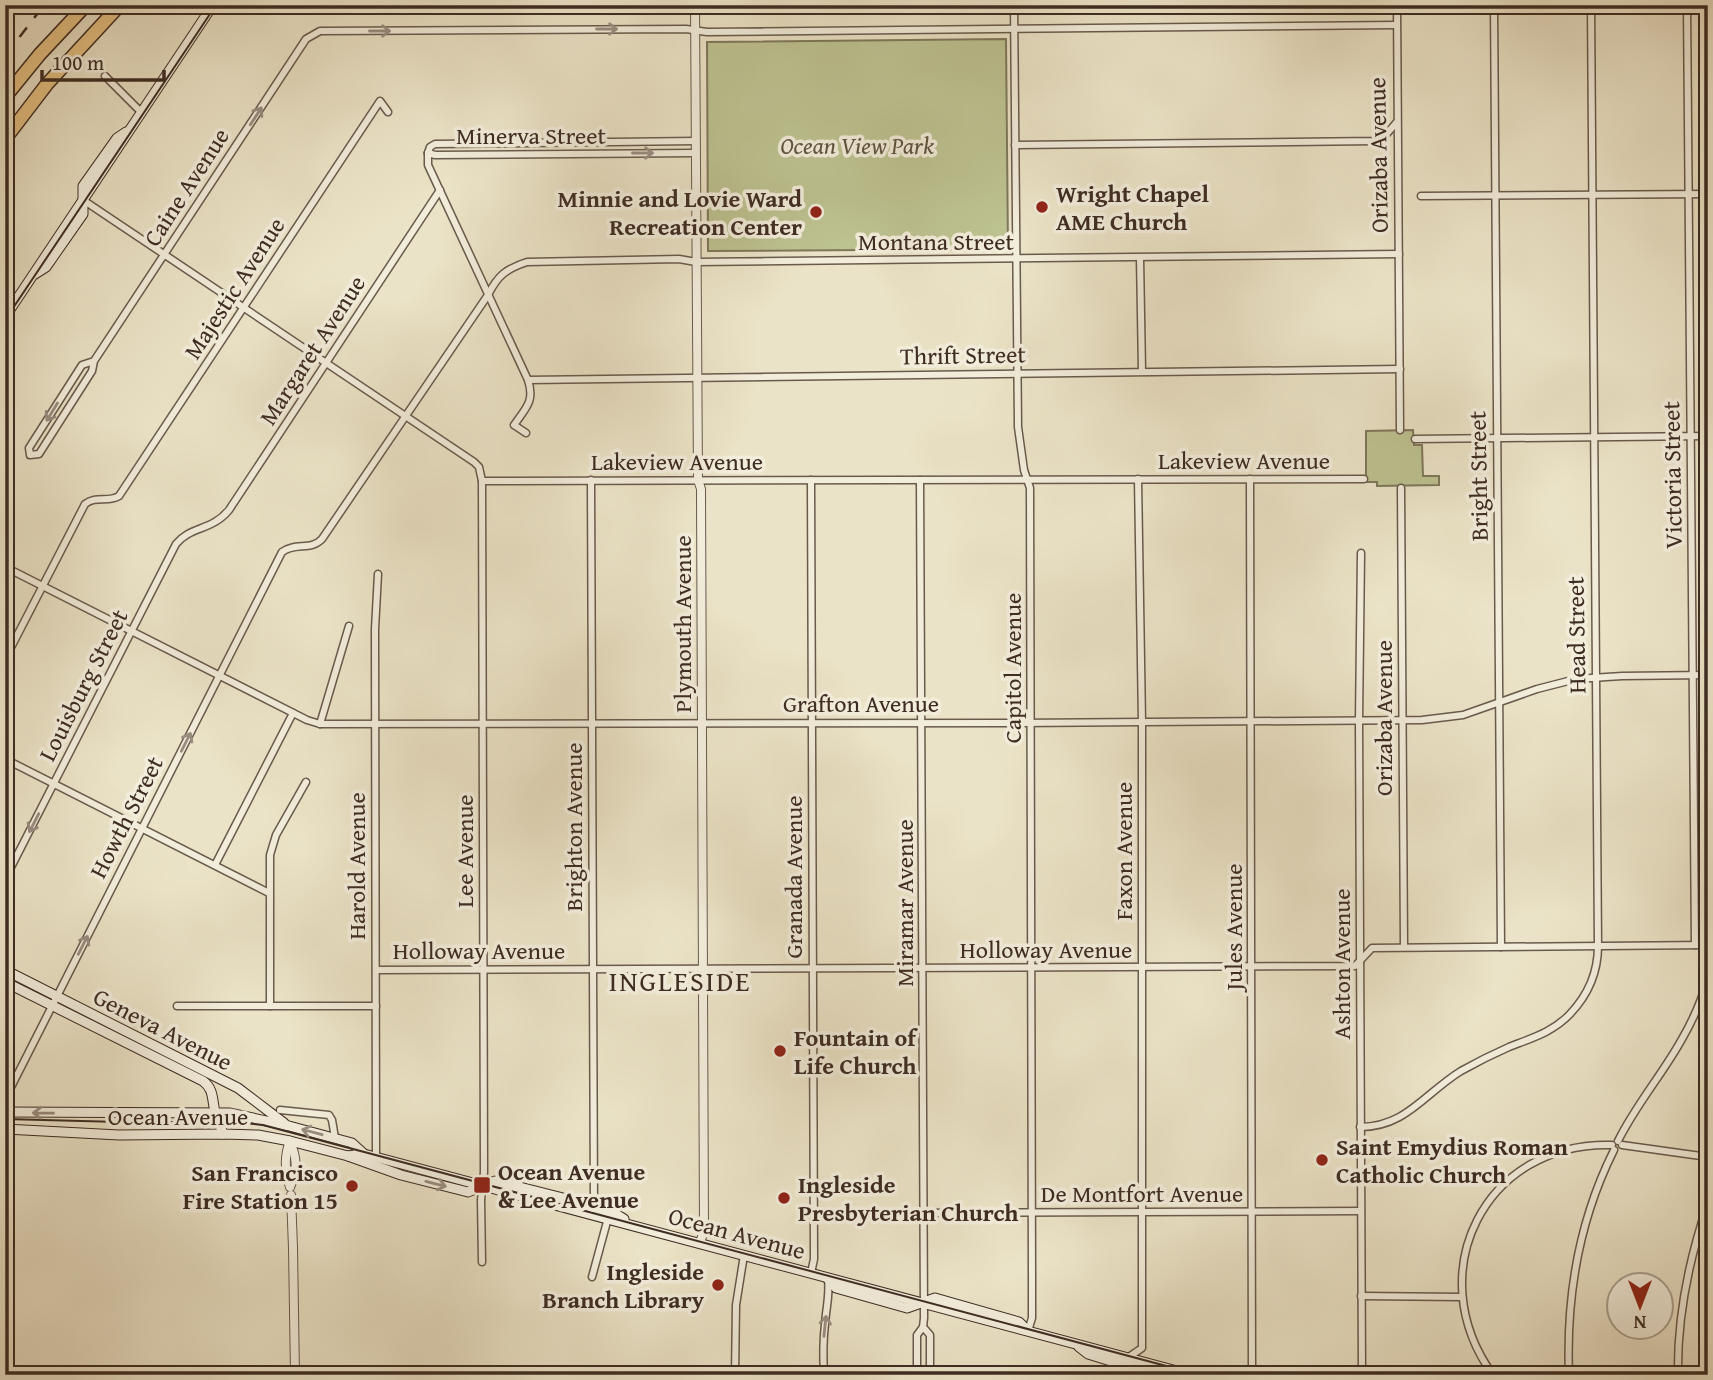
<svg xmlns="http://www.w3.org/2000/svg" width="1713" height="1380" viewBox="0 0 1713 1380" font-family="'Gentium Book Plus',serif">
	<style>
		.green { fill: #bdc291; stroke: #7e775a; stroke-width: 2 }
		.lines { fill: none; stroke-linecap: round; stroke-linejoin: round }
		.minor-casing { stroke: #695a4c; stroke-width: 9 }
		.tertiary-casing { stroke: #695a4c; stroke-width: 10 }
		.secondary-casing { stroke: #3e2c23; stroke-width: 11 }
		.motorway-casing { stroke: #3e2c23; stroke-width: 15 }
		.minor { stroke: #f2eddb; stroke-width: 6 }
		.tertiary { stroke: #f2eddb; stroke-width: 8 }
		.secondary { stroke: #f2eddb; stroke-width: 9 }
		.motorway { stroke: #e6c284; stroke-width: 12 }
		.tram { stroke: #3e2c23; stroke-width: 2 }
		.rail { stroke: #3e2c23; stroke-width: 2.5; stroke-dasharray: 12 12; stroke-linecap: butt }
		.oneway { stroke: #988c7f }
		.poi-dot { fill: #8f2418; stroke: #f2eddb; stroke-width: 2.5 }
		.labels { text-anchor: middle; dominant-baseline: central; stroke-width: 7; stroke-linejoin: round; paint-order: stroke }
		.street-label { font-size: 24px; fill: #3e2c23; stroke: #f2eddb }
		.park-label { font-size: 24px; font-style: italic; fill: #5e523e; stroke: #f2eddb }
		.poi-label { font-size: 24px; font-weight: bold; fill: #3e2c23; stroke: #f2eddb; text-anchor: start }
		.quarter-label { font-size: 28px; letter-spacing: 2px; fill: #3e2c23; stroke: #f2eddb }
	</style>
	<rect width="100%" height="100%" fill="#ebe3c7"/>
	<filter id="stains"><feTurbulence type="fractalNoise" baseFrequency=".00286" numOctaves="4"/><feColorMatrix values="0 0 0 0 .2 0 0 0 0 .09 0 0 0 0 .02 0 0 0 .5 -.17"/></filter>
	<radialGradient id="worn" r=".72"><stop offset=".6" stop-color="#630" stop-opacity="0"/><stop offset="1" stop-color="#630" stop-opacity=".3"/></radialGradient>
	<g class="green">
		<path d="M1006 39 1008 249 708 251 707 42Z"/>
		<path d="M1413 430 1414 445H1422L1423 476H1439V485L1377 486V482H1366V431Z"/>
	</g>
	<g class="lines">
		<g class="minor-casing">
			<g id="minor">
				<path d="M1014 5 1018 427 1024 470 1030 488 1032 1281V1318L1028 1331"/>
				<path d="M1397 5 1400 430"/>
				<path d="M1494 5 1501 947"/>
				<path d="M1687 5 1695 945"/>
				<path d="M105 76 142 113"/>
				<path d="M1015 145 1375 141 1383 138 1397 122"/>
				<path d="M428 153V165L528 380C535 401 526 408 514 425L526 433"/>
				<path d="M428 153 430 147 435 144 696 141"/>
				<path d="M428 153 435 155 696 153"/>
				<path d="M1421 196 1708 194"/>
				<path d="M83 200 474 462 479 467 482 481 1364 479"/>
				<path d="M1140 258 1142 371"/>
				<path d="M94 361 82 365 29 448 30 455 39 454 92 371 94 361 306 39 320 31 686 29 707 32 1396 25"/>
				<path d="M528 380 1400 369"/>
				<path d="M1415 439 1708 436"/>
				<path d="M1250 479 1252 1375"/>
				<path d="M591 480 594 1210"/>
				<path d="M482 481 484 1172 481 1200 482 1262"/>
				<path d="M1401 488 1404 947"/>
				<path d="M1361 553 1359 720 1362 1375"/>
				<path d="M5 567 307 720 320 724 1019 723 1422 720 1463 715 1537 689 1576 679 1622 676 1708 675"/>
				<path d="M5 659 85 504C96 495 108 503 119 496L380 101 388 112"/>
				<path d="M320 724 349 626"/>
				<path d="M5 759 269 893"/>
				<path d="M215 865 293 713"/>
				<path d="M5 879 176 544C190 526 212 531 229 510L440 190"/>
				<path d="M376 970 1355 966 1372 948 1708 945"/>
				<path d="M177 1006H376"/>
				<path d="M270 1006V855L276 835 306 782"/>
				<path d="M5 1099 282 552C295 542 311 551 322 539L488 295C498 275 506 269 527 262L679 259 696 262 1399 254"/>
				<path d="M280 1110 329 1115 332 1120 335 1138"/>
				<path d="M1360 1127C1406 1127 1425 1093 1461 1071 1477 1062 1493 1054 1509 1047 1532 1038 1553 1032 1570 1014 1588 995 1598 971 1598 946L1591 5"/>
				<path d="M1618 1141C1637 1103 1662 1075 1682 1039 1693 1020 1702 999 1708 978"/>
				<path d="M1622 1145 1708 1157"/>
				<path d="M376 1158 375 629 378 574"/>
				<path d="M923 1213 1361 1211"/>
				<path d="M811 1273 814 1259 811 480"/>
				<path d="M592 1277 608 1218"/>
				<path d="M1361 1296 1462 1297"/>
				<path d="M923 1327 930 1335V1375"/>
				<path d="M735 1375 736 1305 744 1255"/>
				<path d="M824 1375C823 1358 823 1341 825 1324 826 1308 830 1295 828 1279"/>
				<path d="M917 1375V1335L923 1327 924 1318 920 480"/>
				<path d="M1112 1375 1113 1368 1142 1348V722L1138 479"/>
				<path d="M1493 1375C1419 1273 1485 1141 1612 1145"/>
				<path d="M1569 1375C1566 1297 1579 1220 1614 1150"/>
				<path d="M1678 1375C1677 1316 1689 1259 1708 1203"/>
			</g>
		</g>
		<g class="tertiary-casing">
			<g id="tertiary">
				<path d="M695 5 698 480 701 489 704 1230 700 1243"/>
				<path d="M290 1141C297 1158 298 1170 290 1187"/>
				<path d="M290 1141C284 1156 285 1172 290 1187"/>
				<path d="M291 1195 293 1248 295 1375"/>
			</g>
		</g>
		<g class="secondary-casing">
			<g id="secondary">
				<path d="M35 274 46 267 83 214V186L117 138 126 132"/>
				<path d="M5 317 213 5"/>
				<path d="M5 970 238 1088 284 1123"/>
				<path d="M5 982 203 1081C214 1089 212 1100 215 1112 217 1119 221 1127 223 1134"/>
				<path d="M5 1112 230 1113 289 1126 352 1143 364 1154"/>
				<path d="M5 1129 119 1135 223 1134 258 1135 290 1141 348 1156 401 1175 468 1192 495 1181 583 1203 616 1214 624 1219"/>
				<path d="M348 1156 364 1154 1192 1375"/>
				<path d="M828 1279 836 1288 907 1308 935 1298 1019 1322 1027 1330"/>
				<path d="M1079 1347 1088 1354 1156 1375"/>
			</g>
		</g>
		<g class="motorway-casing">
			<g id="motorway">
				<path d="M5 97 40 54 86 5"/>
				<path d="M5 139 47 84 120 5"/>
			</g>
		</g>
		<use href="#minor" class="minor"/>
		<use href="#tertiary" class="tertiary"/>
		<use href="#secondary" class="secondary"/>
		<use href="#motorway" class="motorway"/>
		<g class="tram">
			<path d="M5 320 216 5"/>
			<path d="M5 1119 120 1122H238L263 1125 1200 1375"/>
		</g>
		<path class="rail" d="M5 56 44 5"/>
	</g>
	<defs><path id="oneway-shaft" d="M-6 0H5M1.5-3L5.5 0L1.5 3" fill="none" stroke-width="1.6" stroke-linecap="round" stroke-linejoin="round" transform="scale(1.75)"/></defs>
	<g class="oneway">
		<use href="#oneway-shaft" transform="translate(607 29)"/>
		<use href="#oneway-shaft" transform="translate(380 31)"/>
		<use href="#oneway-shaft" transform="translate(256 116) rotate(-57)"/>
		<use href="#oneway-shaft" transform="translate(643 153)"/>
		<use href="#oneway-shaft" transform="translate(52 412) rotate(122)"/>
		<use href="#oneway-shaft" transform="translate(186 742) rotate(-63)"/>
		<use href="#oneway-shaft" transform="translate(34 823) rotate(117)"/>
		<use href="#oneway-shaft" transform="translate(83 945) rotate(-63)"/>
		<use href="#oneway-shaft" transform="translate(43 1113) rotate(-179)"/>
		<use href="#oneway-shaft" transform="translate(312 1132) rotate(-165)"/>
		<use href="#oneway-shaft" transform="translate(436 1184) rotate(14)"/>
		<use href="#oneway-shaft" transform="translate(825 1326) rotate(-84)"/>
	</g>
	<g class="poi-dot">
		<circle cx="1042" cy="207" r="7"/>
		<circle cx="816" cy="212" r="7"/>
		<circle cx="780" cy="1051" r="7"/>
		<circle cx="1322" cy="1160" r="7"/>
		<rect x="473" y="1176" width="18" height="18" rx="3.5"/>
		<circle cx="352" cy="1186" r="7"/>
		<circle cx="784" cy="1198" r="7"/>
		<circle cx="718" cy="1285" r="7"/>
	</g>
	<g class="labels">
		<g class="street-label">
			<text x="531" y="135">Minerva Street</text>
			<text transform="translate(1378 155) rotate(-91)">Orizaba Avenue</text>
			<text transform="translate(186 187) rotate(-57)">Caine Avenue</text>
			<text x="936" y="241">Montana Street</text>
			<text transform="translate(234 288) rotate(-57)">Majestic Avenue</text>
			<text transform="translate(312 350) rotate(-57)">Margaret Avenue</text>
			<text transform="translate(963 355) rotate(-1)">Thrift Street</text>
			<text x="1244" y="460">Lakeview Avenue</text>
			<text x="677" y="461">Lakeview Avenue</text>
			<text transform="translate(1672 475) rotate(-91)">Victoria Street</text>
			<text transform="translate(1478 476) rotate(-91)">Bright Street</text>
			<text transform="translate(682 624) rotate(-90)">Plymouth Avenue</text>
			<text transform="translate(1576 635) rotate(-91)">Head Street</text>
			<text transform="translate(1012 668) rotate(-90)">Capitol Avenue</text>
			<text transform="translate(83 685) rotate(-63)">Louisburg Street</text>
			<text x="861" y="703">Grafton Avenue</text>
			<text transform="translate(1383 718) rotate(-90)">Orizaba Avenue</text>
			<text transform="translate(126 817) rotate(-63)">Howth Street</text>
			<text transform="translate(573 827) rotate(-90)">Brighton Avenue</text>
			<text transform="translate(464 851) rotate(-90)">Lee Avenue</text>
			<text transform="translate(1123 851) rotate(-90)">Faxon Avenue</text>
			<text transform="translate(356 866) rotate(-90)">Harold Avenue</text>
			<text transform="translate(793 877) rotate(-90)">Granada Avenue</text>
			<text transform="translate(904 903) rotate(-90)">Miramar Avenue</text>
			<text transform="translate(1233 927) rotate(-90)">Jules Avenue</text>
			<text x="1046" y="949">Holloway Avenue</text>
			<text x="479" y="950">Holloway Avenue</text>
			<text transform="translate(1341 964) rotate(-90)">Ashton Avenue</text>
			<text transform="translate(163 1029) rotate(27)">Geneva Avenue</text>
			<text x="178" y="1116">Ocean Avenue</text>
			<text x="1142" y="1193">De Montfort Avenue</text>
			<text transform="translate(737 1233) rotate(15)">Ocean Avenue</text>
		</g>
		<g class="park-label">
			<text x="857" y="145">Ocean View Park</text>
		</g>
		<g class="poi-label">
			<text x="1056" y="193">Wright Chapel<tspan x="1056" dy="28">AME Church</tspan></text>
			<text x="802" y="198" text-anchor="end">Minnie and Lovie Ward<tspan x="802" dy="28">Recreation Center</tspan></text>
			<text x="794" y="1037">Fountain of<tspan x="794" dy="28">Life Church</tspan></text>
			<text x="1336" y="1146">Saint Emydius Roman<tspan x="1336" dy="28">Catholic Church</tspan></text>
			<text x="498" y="1171">Ocean Avenue<tspan x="498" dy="28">&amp; Lee Avenue</tspan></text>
			<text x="338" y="1172" text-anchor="end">San Francisco<tspan x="338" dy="28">Fire Station 15</tspan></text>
			<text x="798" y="1184">Ingleside<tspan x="798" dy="28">Presbyterian Church</tspan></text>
			<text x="704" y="1271" text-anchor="end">Ingleside<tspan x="704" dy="28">Branch Library</tspan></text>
		</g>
		<g class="quarter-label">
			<text x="680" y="980">INGLESIDE</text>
		</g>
	</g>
	<rect width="1713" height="1380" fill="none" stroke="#ebe3c7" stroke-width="28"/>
	<rect x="7" y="7" width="1699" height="1366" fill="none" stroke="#3e2c23" stroke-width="3.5"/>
	<rect x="14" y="14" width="1685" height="1352" fill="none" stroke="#3e2c23" stroke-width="2"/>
	<g transform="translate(1640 1306) rotate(180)"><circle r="33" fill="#f2eddb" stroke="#aaa091" stroke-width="2"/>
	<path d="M0-5L12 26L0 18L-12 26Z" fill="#8f2418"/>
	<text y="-10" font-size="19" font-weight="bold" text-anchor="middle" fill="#3e2c23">N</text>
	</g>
	<path d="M42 70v10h122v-10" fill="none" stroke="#3e2c23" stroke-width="3.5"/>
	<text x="52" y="70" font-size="21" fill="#3e2c23" stroke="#f2eddb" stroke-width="5" paint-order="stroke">100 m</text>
	<rect width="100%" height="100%" filter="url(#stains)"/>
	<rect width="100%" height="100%" fill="url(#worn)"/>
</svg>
